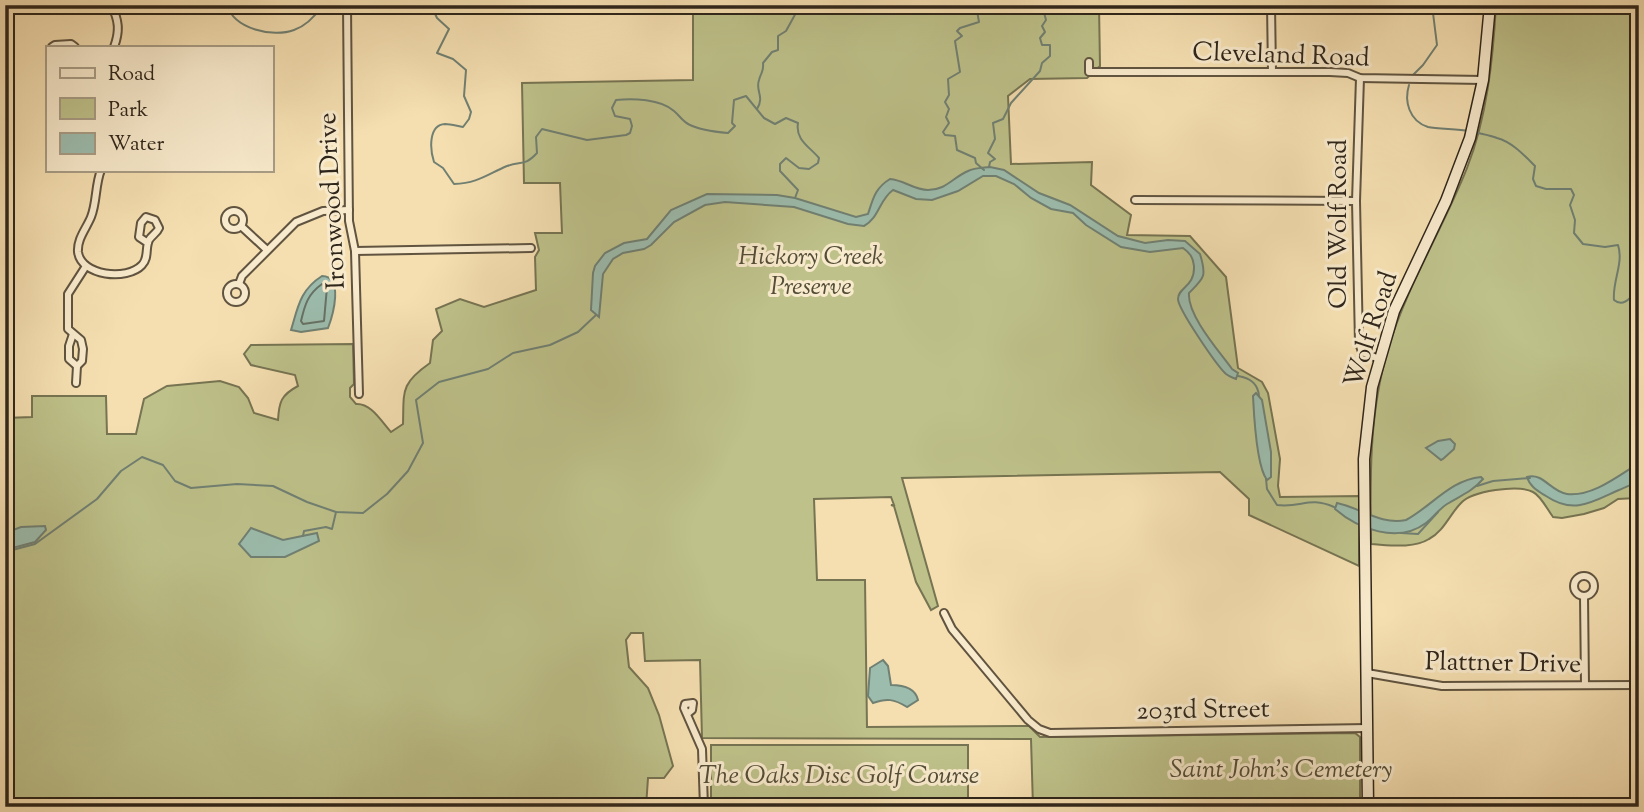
<svg xmlns="http://www.w3.org/2000/svg" width="1644" height="812" viewBox="0 0 1644 812" font-family="'Sorts Mill Goudy',serif">
	<style>
		.green { fill: #bec18a; stroke: #767452; stroke-width: 2 }
		.water { fill: #9cbcad; stroke: #708073; stroke-width: 2 }
		.lines { fill: none; stroke-linecap: round; stroke-linejoin: round }
		.shore { stroke: #667164; stroke-width: 2 }
		.stream { stroke: #708073; stroke-width: 2 }
		.minor-casing { stroke: #605440; stroke-width: 10 }
		.secondary-casing { stroke: #2f261b; stroke-width: 13 }
		.minor { stroke: #f8eacc; stroke-width: 6 }
		.secondary { stroke: #f8eacc; stroke-width: 10 }
		.labels { text-anchor: middle; dominant-baseline: central; stroke-width: 6; stroke-linejoin: round; paint-order: stroke }
		.street-label { font-size: 26px; fill: #2f261b; stroke: #f8eacc }
		.park-label { font-size: 26px; font-style: italic; fill: #534d37; stroke: #f8eacc }
	</style>
	<rect width="100%" height="100%" fill="#f5dfb1"/>
	<filter id="stains"><feTurbulence type="fractalNoise" baseFrequency=".00286" numOctaves="4"/><feColorMatrix values="0 0 0 0 .2 0 0 0 0 .09 0 0 0 0 .02 0 0 0 .5 -.17"/></filter>
	<radialGradient id="worn" r=".72"><stop offset=".6" stop-color="#630" stop-opacity="0"/><stop offset="1" stop-color="#630" stop-opacity=".3"/></radialGradient>
	<g class="green">
		<path d="M693 5H1099L1100 66 1087 78 1030 79 1008 96 1011 164 1092 162 1091 185 1131 215 1127 235 1190 236 1226 277 1238 368 1262 382 1268 393 1280 459 1278 486 1280 497 1359 496V566L1249 515V499L1220 472 902 478 938 606 931 610 916 582 894 506 891 505H894L891 497 814 499 817 580H865L867 727 1029 726 1040 737 1355 733 1360 737V807H1033L1031 739 702 738 700 660 645 661 643 633H631L626 640 629 667 648 688 659 715 673 766 664 778H648L646 807H5V418L32 417V396H106L107 434H136L144 399 167 386 220 381 239 387 248 398 254 413 278 420C279 402 281 395 298 386L295 375 251 365 244 354 251 345 353 344 354 384 350 388V397L356 404C371 403 381 421 391 432L403 424C404 391 400 384 430 363L433 340 442 331 436 309 460 299 484 307 536 290 535 257 539 250 535 233H562L560 183H524L522 83 693 80Z"/>
		<path d="M1496 5H1639L1638 584 1636 498 1618 499 1604 508 1584 514 1562 518 1553 517C1547 509 1541 496 1533 492 1518 484 1472 491 1461 503 1450 514 1444 531 1429 539 1413 549 1389 545 1371 544 1370 478 1369 413 1388 349 1407 285 1443 229 1467 168 1487 117 1493 59 1496 5Z"/>
		<rect x="711" y="745" width="257" height="62"/>
	</g>
	<g class="water">
		<path d="M990 167 1004 170 1039 193 1070 205 1118 236 1145 243 1168 240 1185 241 1200 254C1207 277 1204 278 1189 293 1187 315 1219 351 1232 369L1238 373 1236 379C1231 377 1230 377 1226 374 1217 366 1178 309 1178 299 1178 287 1195 287 1194 266 1193 257 1190 253 1183 248L1150 252 1121 247 1086 225 1073 213 1051 209 1031 198 1014 184 996 176H983L958 191 932 200 916 199 893 190C879 200 879 218 864 226L848 224 794 207 725 202 705 205 674 222 651 245 644 249 623 253 613 259 603 274 599 317 591 310 593 273 595 266 605 253 624 243 647 239 671 210 707 194 777 195 795 198 856 217 868 214C873 199 875 188 890 179 904 180 914 190 928 190 946 190 952 178 968 171 974 168 982 168 990 167Z"/>
		<path d="M322 276C344 276 333 315 328 328L301 332 291 330C298 307 300 290 322 276Z"/>
		<path d="M1256 393 1262 400 1271 452V477L1267 480C1256 466 1254 415 1253 396Z"/>
		<path d="M1450 439 1455 444 1454 449 1443 459 1441 460 1426 448 1438 441Z"/>
		<path d="M1639 463V480C1632 485 1626 487 1619 490 1592 502 1574 515 1546 496 1538 491 1530 487 1527 477 1543 472 1551 492 1567 494 1592 497 1618 476 1639 463Z"/>
		<path d="M1481 477 1483 479C1473 491 1460 496 1447 504 1439 509 1434 517 1426 523 1398 544 1358 529 1335 509L1337 503C1361 508 1380 525 1406 520 1432 506 1450 480 1481 477Z"/>
		<path d="M45 526 46 530 35 542 5 550V533L21 527Z"/>
		<path d="M251 528 283 540 317 533 319 541 285 557H251L239 544Z"/>
		<path d="M883 660 888 666 891 685C902 685 915 687 918 700L907 707C894 699 887 698 873 703L868 696 870 668Z"/>
	</g>
	<g class="lines">
		<path class="shore" d="M322 284 327 287 324 321 303 324 301 321C305 304 308 294 322 284Z"/>
		<g class="stream">
			<path d="M227 5C234 29 273 38 294 30 306 26 316 15 323 5"/>
			<path d="M431 5 437 18 449 29 437 53 453 59 466 70 464 96 471 112 469 119 463 127C457 126 451 124 445 124 428 125 430 150 434 162L443 168 454 184C478 183 486 175 507 166 522 161 525 166 537 153L536 137 542 129 587 140 626 135 630 133 632 126 630 119 615 116 612 108 616 100C632 98 661 99 674 111 680 116 683 122 690 125 700 130 717 132 728 133L735 126 732 123 734 100 746 96 764 118 775 124 786 118 798 123C795 140 810 147 819 158L818 163 809 169 799 168 786 158 780 164V171L798 190 795 198"/>
			<path d="M976 5 979 22 960 28 957 31 962 36 955 41 960 72 948 79 949 95 945 102 949 109 946 117 949 123 943 132 945 135 955 136 957 150 975 158 976 163 984 170"/>
			<path d="M1412 76 1423 65 1437 45 1432 5"/>
			<path d="M1409 85C1404 101 1409 121 1428 127 1437 129 1457 129 1469 131"/>
			<path d="M757 109C765 96 755 91 759 80 761 72 764 72 763 63L772 52 778 50V36L786 31 797 11 794 5"/>
			<path d="M1474 132C1482 134 1490 135 1497 138 1512 142 1524 155 1535 166L1533 179 1536 186 1546 189H1571L1574 195 1570 205 1575 220 1574 233 1583 244 1605 247 1618 245C1624 263 1612 282 1614 300 1620 305 1625 303 1630 298L1634 286 1637 284 1639 266"/>
			<path d="M989 167 990 162 995 159 988 153 995 139 993 123 1003 119 1011 103 1040 71 1042 63 1050 56V45H1042L1040 38 1045 32 1042 26 1046 20 1042 5"/>
			<path d="M1238 376C1250 378 1258 383 1259 396"/>
			<path d="M1266 479 1267 489 1277 505C1302 508 1309 496 1334 507"/>
			<path d="M1477 486 1493 481 1530 478"/>
			<path d="M1401 533 1418 534 1438 512"/>
			<path d="M303 536 304 531 326 527 332 529 336 512"/>
			<path d="M5 552 35 544 97 499 121 471 142 457 163 465 175 481 191 488 237 484 273 486 307 502 336 512 363 513 387 494 408 471 423 443 416 400 439 382 488 369 513 353 550 345 578 332 596 315"/>
		</g>
		<g class="minor-casing">
			<g id="minor">
				<path d="M111 5C119 20 120 31 114 47"/>
				<path d="M347 5 349 221 355 251 359 394"/>
				<path d="M639 5 641 8"/>
				<path d="M1271 5 1272 72"/>
				<path d="M52 47 55 45 71 44 75 47"/>
				<path d="M1089 62V72H1330L1348 73 1360 78 1483 80"/>
				<path d="M1360 78 1356 201 1359 343 1362 352 1379 359"/>
				<path d="M101 170C95 185 97 202 91 217 86 229 77 239 78 252 81 276 127 281 142 265 149 258 145 248 149 240 152 235 157 233 159 228L155 220 146 217 141 223 139 237 148 243"/>
				<path d="M1135 200 1356 201"/>
				<circle cx="234" cy="220" r="9"/>
				<path d="M241 226 267 250"/>
				<path d="M355 251 531 248"/>
				<path d="M239 284 242 276 296 222 323 211 349 210"/>
				<circle cx="236" cy="293" r="9"/>
				<path d="M73 334 69 346V359L77 366"/>
				<path d="M76 383 77 366 82 361 83 349 81 340 68 329V294L86 266"/>
				<circle cx="1584" cy="586" r="10"/>
				<path d="M1584 596 1585 685"/>
				<path d="M944 613 952 629 1028 720 1039 729 1050 733 1368 728"/>
				<path d="M1367 673 1442 686 1639 685"/>
				<path d="M687 714 692 710 693 703 685 704 684 708 702 749 704 807"/>
			</g>
		</g>
		<g class="secondary-casing">
			<path id="secondary" d="M1368 807 1364 459 1372 387 1394 311 1446 201 1470 138 1483 80 1490 5"/>
		</g>
		<use href="#minor" class="minor"/>
		<use href="#secondary" class="secondary"/>
	</g>
	<g class="labels">
		<g class="street-label">
			<text transform="translate(1281 56) rotate(2)">Cleveland Road</text>
			<text transform="translate(333 201) rotate(-93)">Ironwood Drive</text>
			<text transform="translate(1339 224) rotate(-90)">Old Wolf Road</text>
			<text transform="translate(1372 330) rotate(-72)">Wolf Road</text>
			<text transform="translate(1503 664) rotate(1)">Plattner Drive</text>
			<text transform="translate(1203 711) rotate(-1)">203rd Street</text>
		</g>
		<g class="park-label">
			<text x="811" y="257">Hickory Creek<tspan x="811" dy="30">Preserve</tspan></text>
			<text x="1281" y="770">Saint John's Cemetery</text>
			<text x="839" y="776">The Oaks Disc Golf Course</text>
		</g>
	</g>
	<rect width="1644" height="812" fill="none" stroke="#f5dfb1" stroke-width="28"/>
	<rect x="7" y="7" width="1630" height="798" fill="none" stroke="#2f261b" stroke-width="3.5"/>
	<rect x="14" y="14" width="1616" height="784" fill="none" stroke="#2f261b" stroke-width="2"/>
	<rect x="46" y="46" width="228" height="126" fill="#f8eacc" stroke="#a89c85" stroke-width="2"/>
	<rect x="60" y="68" width="35" height="10" fill="#f8eacc" stroke="#a89c85" stroke-width="2"/>
	<text x="108" y="80" font-size="21" fill="#2f261b">Road</text>
	<rect x="60" y="98" width="35" height="21" fill="#bec18a" stroke="#a89c85" stroke-width="2"/>
	<text x="108" y="116" font-size="21" fill="#2f261b">Park</text>
	<rect x="60" y="133" width="35" height="21" fill="#9cbcad" stroke="#a89c85" stroke-width="2"/>
	<text x="108" y="150" font-size="21" fill="#2f261b">Water</text>
	<rect width="100%" height="100%" filter="url(#stains)"/>
	<rect width="100%" height="100%" fill="url(#worn)"/>
</svg>
